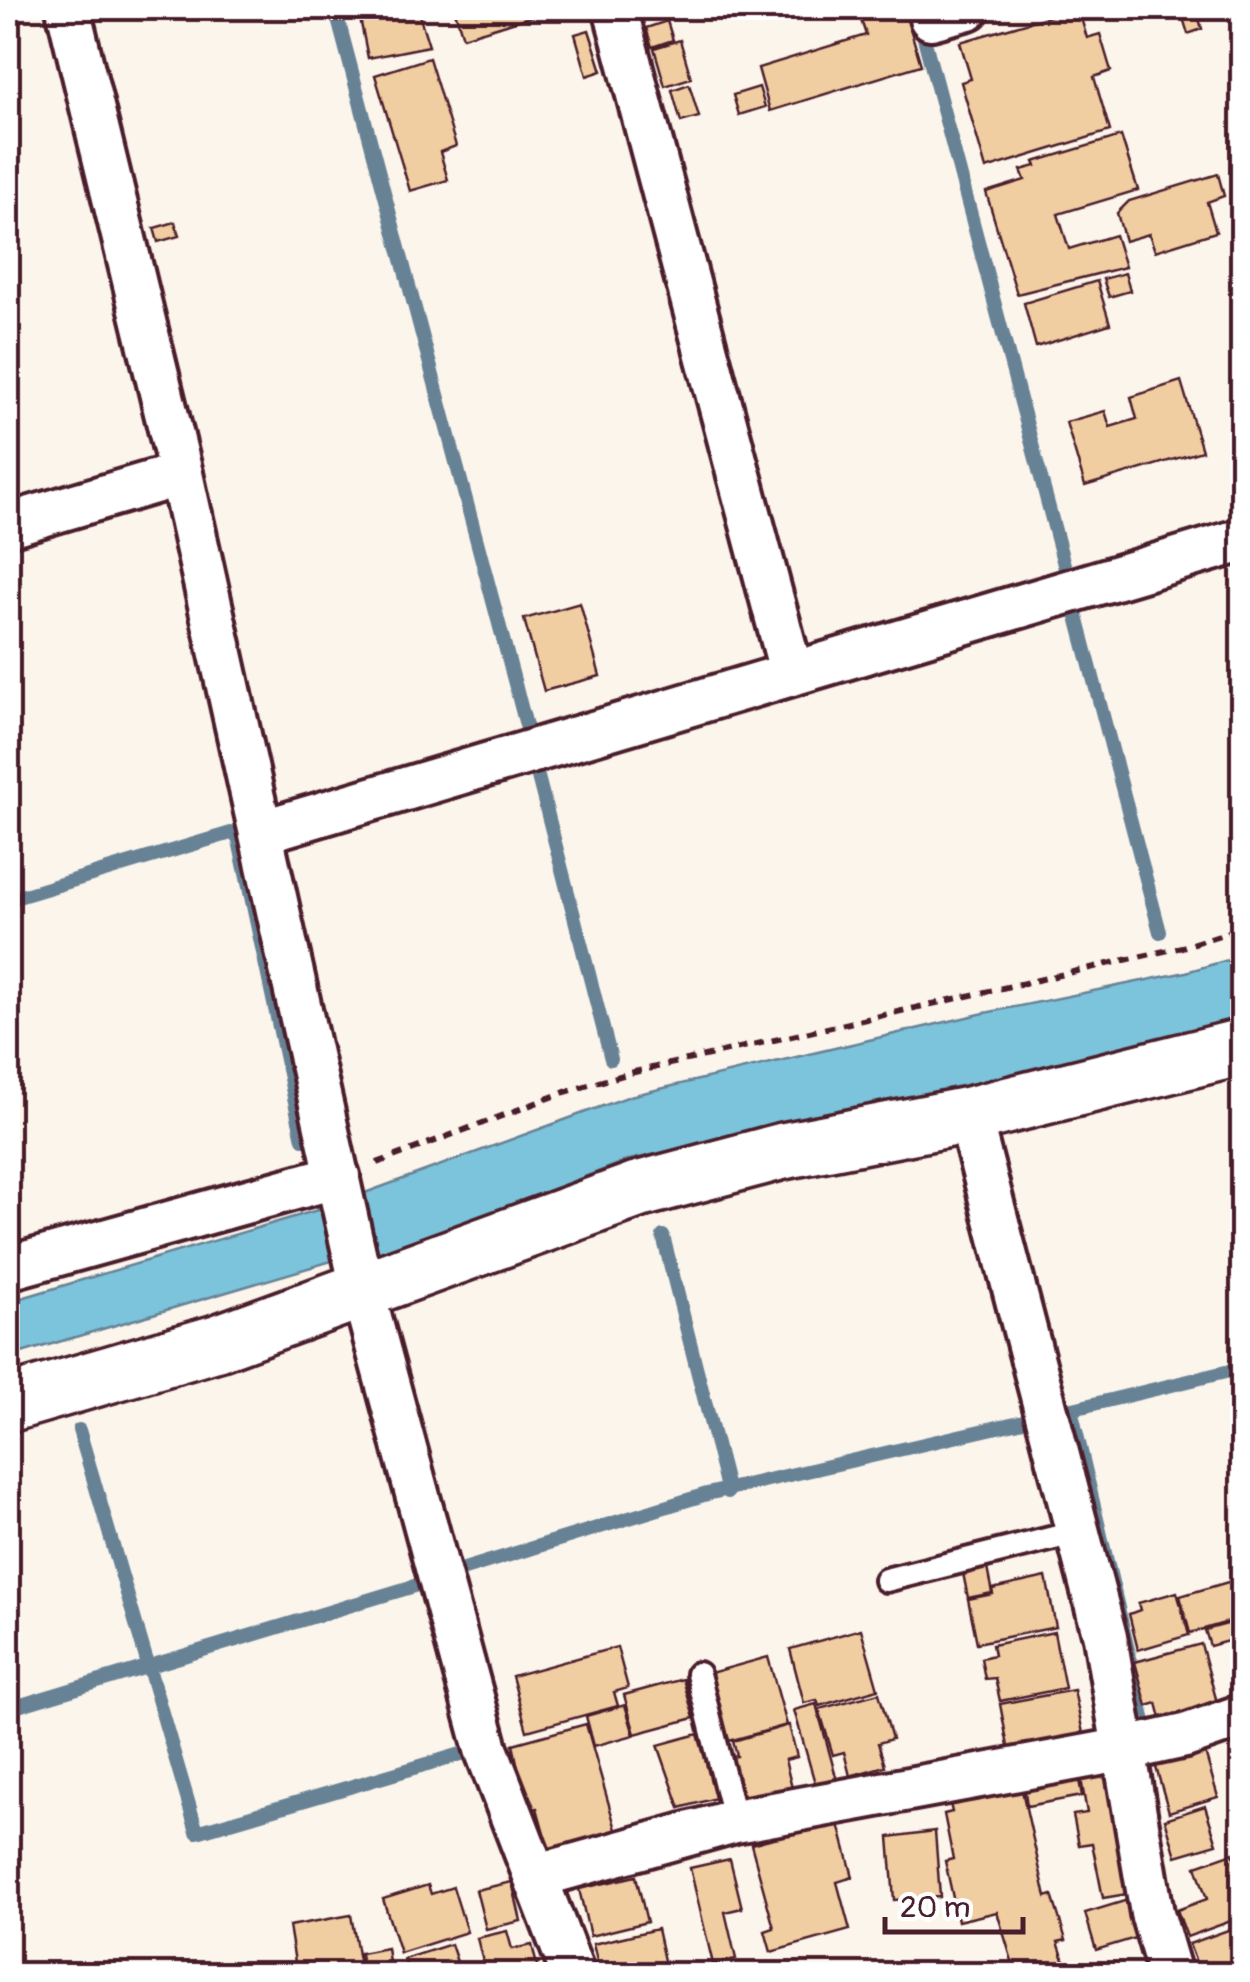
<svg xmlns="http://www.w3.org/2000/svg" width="1250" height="1982" viewBox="0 0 1250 1982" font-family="Pangolin,sans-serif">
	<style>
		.water { fill: #7bc4db; stroke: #678295; stroke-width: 2.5 }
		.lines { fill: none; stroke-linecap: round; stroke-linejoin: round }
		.stream { stroke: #678295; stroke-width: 14 }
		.building { fill: #f1cda2; stroke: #4a1f2b; stroke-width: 2.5 }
		.service-casing { stroke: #4a1f2b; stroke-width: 30 }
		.minor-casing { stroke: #4a1f2b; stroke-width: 50 }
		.tertiary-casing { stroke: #4a1f2b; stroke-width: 62 }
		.path { stroke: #4a1f2b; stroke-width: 6; stroke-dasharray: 10 8; stroke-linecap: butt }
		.service { stroke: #fff; stroke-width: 22 }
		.minor { stroke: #fff; stroke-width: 42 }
		.tertiary { stroke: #fff; stroke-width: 55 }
	</style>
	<rect width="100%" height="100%" fill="#fcf5ec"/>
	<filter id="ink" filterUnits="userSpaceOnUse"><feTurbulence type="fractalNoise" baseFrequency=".01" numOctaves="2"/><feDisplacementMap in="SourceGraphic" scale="20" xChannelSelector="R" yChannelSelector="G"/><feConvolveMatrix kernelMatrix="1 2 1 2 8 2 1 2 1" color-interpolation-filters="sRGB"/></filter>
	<g filter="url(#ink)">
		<path class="water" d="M1242 956V1017L1124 1050 629 1160 374 1257 335 1260 8 1357V1302L321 1209 630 1096 980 1014 1186 972Z"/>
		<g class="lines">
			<g class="stream">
				<path d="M335 8 527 729"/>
				<path d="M920 23 1066 572"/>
				<path d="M1075 609 1160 932"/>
				<path d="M537 773 611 1059"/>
				<path d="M8 900 231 833 238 836 303 1139"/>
				<path d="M663 1236 728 1492"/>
				<path d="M1071 1409 1146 1726"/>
				<path d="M1069 1410 1242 1368"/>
				<path d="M79 1430 197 1832 468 1752"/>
				<path d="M461 1570 707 1494 1028 1420"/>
				<path d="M8 1709 421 1584"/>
			</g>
		</g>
		<g class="building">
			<path d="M358 8H417L429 46 368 58Z"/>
			<path d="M454 8H552L553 10 463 37Z"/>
			<path d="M857 8H904L921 65 770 111 758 68 866 35Z"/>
			<path d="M1078 8 1087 38 1100 34 1111 71 1094 77 1110 131 986 169 961 82 971 79 960 42Z"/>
			<path d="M1114 8H1146L1117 17Z"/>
			<path d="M1180 8H1196L1202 29 1188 34Z"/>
			<path d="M667 21 673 40 652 47 646 28Z"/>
			<path d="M589 30 602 71 587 76 575 34Z"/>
			<path d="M680 40 691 78 665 86 654 48Z"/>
			<path d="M429 58 456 146 440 152 448 180 410 191 375 75Z"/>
			<path d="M689 84 699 117 681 122 672 90Z"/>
			<path d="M759 87 765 107 739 115 733 95Z"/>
			<path d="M1121 136 1138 190 1058 214 1069 249 1115 235 1125 267 1017 294 986 192 1025 180 1021 170 1036 166 1034 162Z"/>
			<path d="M1218 174 1224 196 1207 202 1216 232 1155 251 1149 234 1125 241 1117 213 1129 201Z"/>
			<path d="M175 222 179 236 158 242 154 228Z"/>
			<path d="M1125 273 1130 291 1109 297 1103 279Z"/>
			<path d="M1097 281 1110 324 1036 347 1024 303Z"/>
			<path d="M1181 381 1202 451 1085 486 1066 422 1105 411 1110 427 1137 419 1131 397Z"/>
			<path d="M580 603 600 676 544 691 524 619Z"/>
			<path d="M987 1568 992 1593 968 1598 963 1573Z"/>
			<path d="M1046 1577 1056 1627 977 1643 968 1599 993 1594 992 1589Z"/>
			<path d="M1242 1578V1618L1190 1633 1180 1596Z"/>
			<path d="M1177 1592 1189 1635 1138 1650 1129 1614 1140 1610 1138 1603Z"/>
			<path d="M1242 1620V1637L1210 1646 1205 1630Z"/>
			<path d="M861 1629 878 1689 819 1706 817 1700 804 1703 790 1649Z"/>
			<path d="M1054 1632 1065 1688 1000 1701 995 1678 985 1679 981 1658 994 1655 992 1645Z"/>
			<path d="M1201 1644 1218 1706 1162 1722 1157 1703 1147 1706 1135 1662Z"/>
			<path d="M617 1647 628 1688 614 1692 618 1706 527 1731 512 1676Z"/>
			<path d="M768 1657 787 1725 729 1741 710 1673Z"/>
			<path d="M683 1679 694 1718 635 1734 624 1695Z"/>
			<path d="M1074 1690 1084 1738 1010 1757 1000 1704Z"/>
			<path d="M879 1693 892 1739 878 1743 885 1766 850 1776 844 1752 833 1755 819 1709Z"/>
			<path d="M816 1704 838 1784 817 1790 794 1710Z"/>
			<path d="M625 1705 634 1735 594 1746 586 1716Z"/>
			<path d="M586 1724 619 1840 551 1858 537 1808 527 1811 513 1744Z"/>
			<path d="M789 1725 797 1757 785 1760 793 1792 745 1802 732 1757 737 1756 733 1741Z"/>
			<path d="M698 1734 716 1798 680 1808 658 1745Z"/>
			<path d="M1204 1749 1218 1797 1169 1812 1155 1764Z"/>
			<path d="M1101 1769 1111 1776 1133 1893 1103 1898 1092 1843 1079 1845 1073 1815 1087 1813 1080 1773Z"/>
			<path d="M1065 1777 1067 1783 1079 1780 1082 1796 1027 1806 1024 1785Z"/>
			<path d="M1021 1786 1046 1897 1052 1895 1066 1940 1058 1942 1066 1966 1054 1970 1055 1974H1016L997 1912 958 1921 945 1861 953 1859 944 1814 952 1812 948 1796Z"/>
			<path d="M1205 1806 1217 1844 1176 1856 1165 1819Z"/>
			<path d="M838 1820 853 1877 837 1882 850 1930 771 1952 765 1931 774 1928 751 1844Z"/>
			<path d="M935 1831 940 1897 894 1900 889 1837Z"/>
			<path d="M1233 1853 1242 1882V1917L1187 1937 1177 1910 1207 1899 1196 1866Z"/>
			<path d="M730 1859 742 1908 725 1912 736 1959 713 1964 690 1868Z"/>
			<path d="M636 1876 647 1922 590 1936 579 1889Z"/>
			<path d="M512 1882 521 1921 486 1929 476 1890Z"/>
			<path d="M428 1885 431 1894 453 1887 467 1932 400 1953 383 1899Z"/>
			<path d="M1131 1899 1142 1936 1096 1950 1085 1913Z"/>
			<path d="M351 1915 360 1966 297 1974 289 1926Z"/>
			<path d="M1242 1925V1974H1200L1189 1944Z"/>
			<path d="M657 1929 667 1974H600L593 1944Z"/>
			<path d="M507 1931 512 1949 532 1945 539 1974H486L477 1938Z"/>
			<path d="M451 1944 461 1974H409L404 1959Z"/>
			<path d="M387 1948 389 1962 362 1968 360 1953Z"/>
		</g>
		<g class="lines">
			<g class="service-casing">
				<g id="service">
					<path d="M886 1580 1078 1532"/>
					<path d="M698 1674 735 1821"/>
				</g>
			</g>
			<g class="minor-casing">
				<g id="minor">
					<path d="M68 8 181 474 363 1293 486 1749 573 1974"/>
					<path d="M615 8 791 671"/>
					<path d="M931 18 968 8"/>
					<path d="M8 525 181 474"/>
					<path d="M261 832 1242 540"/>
					<path d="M969 1115 1105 1637 1152 1913 1170 1974"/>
					<path d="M8 1268 338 1176"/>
					<path d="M537 1876 735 1821 1126 1749 1185 1736 1242 1716"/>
				</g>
			</g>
			<g class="tertiary-casing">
				<path id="tertiary" d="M8 1404 217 1343 637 1190 783 1151 969 1115 1242 1047"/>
			</g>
			<path class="path" d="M377 1163 565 1092 630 1073 1182 947 1242 928"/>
			<use href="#service" class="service"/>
			<use href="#minor" class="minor"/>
			<use href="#tertiary" class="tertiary"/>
		</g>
	</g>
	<rect width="1250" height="1982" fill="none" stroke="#fff" stroke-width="40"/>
	<rect x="20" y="20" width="1210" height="1942" fill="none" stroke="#4a1f2b" stroke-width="4" filter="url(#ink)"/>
	<path d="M885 1917v15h138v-15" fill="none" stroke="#4a1f2b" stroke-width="5"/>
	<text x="900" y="1917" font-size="30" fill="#4a1f2b" stroke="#ffffff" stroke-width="8" paint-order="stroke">20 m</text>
</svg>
